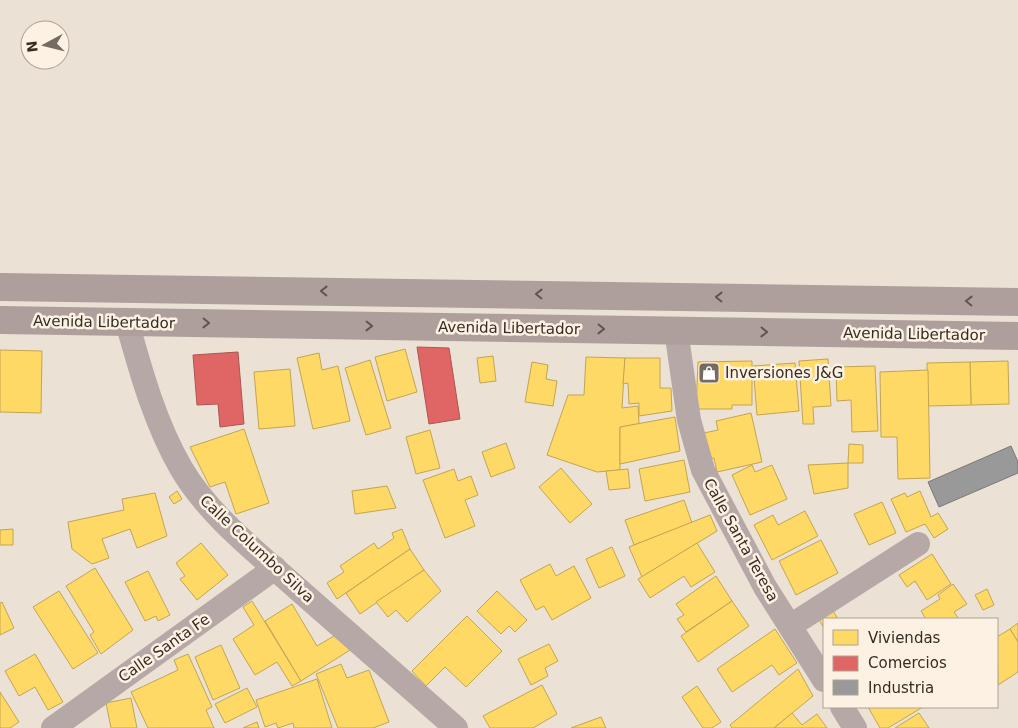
<svg xmlns="http://www.w3.org/2000/svg" width="1018" height="728" viewBox="0 0 1018 728" font-family="'DejaVu Sans',sans-serif">
	<style>
		.homes { fill: #ffd966; stroke: #c2a552 }
		.shops { fill: #e06666; stroke: #ac5552 }
		.industry { fill: #999; stroke: #7b7976 }
		.lines { fill: none; stroke-linecap: round; stroke-linejoin: round }
		.street { stroke: #b5a8a6; stroke-width: 24 }
		.primary { stroke: #ae9f9d; stroke-width: 28 }
		.oneway { stroke: #5f554e }
		.labels { text-anchor: middle; dominant-baseline: central; stroke-width: 5; stroke-linejoin: round; paint-order: stroke }
		.street-label { font-size: 15px; fill: #342d24; stroke: #fcf1e2 }
		.poi-label { font-size: 15px; fill: #342d24; stroke: #fcf1e2; text-anchor: start }
	</style>
	<rect width="100%" height="100%" fill="#ebe1d4"/>
	<g class="homes">
		<path d="M405 349 417 392 387 401 375 357Z"/>
		<path d="M0 350 42 351 41 413 0 412Z"/>
		<path d="M319 353 322 370 338 366 350 421 313 429 297 358Z"/>
		<path d="M493 356 496 381 480 383 477 358Z"/>
		<path d="M586 357 625 358 622 408 638 406 639 424 620 427V470L597 472 547 455 568 395H584Z"/>
		<path d="M625 358H660V388H671L672 411 639 416V403L629 404 628 383 623 384Z"/>
		<path d="M828 359 831 406 813 407 814 424H803L799 361Z"/>
		<path d="M370 360 391 428 366 435 345 368Z"/>
		<path d="M752 361V405H732V409H696L698 362Z"/>
		<path d="M1008 361 1009 404 971 405 970 362Z"/>
		<path d="M532 362 548 365 546 379 557 381 553 406 525 402Z"/>
		<path d="M970 362 971 405 928 406 927 363Z"/>
		<path d="M795 363 799 411 757 415 753 366Z"/>
		<path d="M875 366 878 431 852 432 851 400 837 401 836 367Z"/>
		<path d="M290 369 295 426 259 429 254 372Z"/>
		<path d="M928 370 930 478 898 479 897 437H881L880 372Z"/>
		<path d="M751 413 762 462 717 472 714 458 710 459 704 433 718 430 716 421Z"/>
		<path d="M675 417 680 451 620 464V427Z"/>
		<path d="M244 429 269 503 236 514 225 482 210 487 190 447Z"/>
		<path d="M430 430 440 468 416 474 406 437Z"/>
		<path d="M506 443 515 468 491 477 482 452Z"/>
		<path d="M849 444 863 445V463H848Z"/>
		<path d="M684 460 690 492 645 501 639 469Z"/>
		<path d="M848 463V488L814 494 808 465Z"/>
		<path d="M752 465 755 472 772 465 787 499 750 515 732 475Z"/>
		<path d="M561 468 592 504 570 523 539 487Z"/>
		<path d="M454 469 458 481 471 476 478 495 465 500 475 526 445 538 423 480Z"/>
		<path d="M628 469 630 488 609 490 606 471Z"/>
		<path d="M387 486 396 508 355 514 352 491Z"/>
		<path d="M177 491 182 499 174 504 169 497Z"/>
		<path d="M920 491 931 517 938 513 948 529 934 538 925 524 906 532 891 499 905 493 907 497Z"/>
		<path d="M155 493 167 536 137 548 130 529 102 539 109 558 92 564 72 549 68 522 124 510 122 499Z"/>
		<path d="M684 500 692 523 634 545 625 520Z"/>
		<path d="M882 502 896 533 869 545 854 514Z"/>
		<path d="M805 511 818 536 772 560 754 525 773 515 778 525Z"/>
		<path d="M710 515 717 531 642 577 629 547Z"/>
		<path d="M13 529V545H0V530Z"/>
		<path d="M402 529 410 549 337 599 327 583 344 572 340 566 374 543 378 549 394 538 392 533Z"/>
		<path d="M821 540 838 573 796 595 779 561Z"/>
		<path d="M201 543 228 575 197 600 180 579 185 576 176 563Z"/>
		<path d="M697 543 715 572 691 587 684 576 650 598 638 579Z"/>
		<path d="M612 547 625 576 599 588 586 559Z"/>
		<path d="M410 549 424 570 360 614 346 593Z"/>
		<path d="M932 554 951 584 927 600 915 581 907 587 899 575Z"/>
		<path d="M550 564 556 576 574 566 591 598 552 620 544 606 536 610 520 580Z"/>
		<path d="M95 568 133 630 101 654 90 635 94 632 66 586Z"/>
		<path d="M424 570 441 591 407 622 396 610 388 617 376 602Z"/>
		<path d="M148 571 170 615 158 621 156 616 145 621 125 582Z"/>
		<path d="M716 576 732 601 686 632 677 619 684 615 676 604Z"/>
		<path d="M953 584 967 604 954 612 959 619H926L921 611 940 599 938 595Z"/>
		<path d="M987 589 994 605 983 610 975 595Z"/>
		<path d="M59 591 98 653 73 669 33 607Z"/>
		<path d="M497 591 527 620 515 632 509 626 501 634 477 611Z"/>
		<path d="M252 601 301 681 292 686 277 662 255 675 233 639 254 625 243 607Z"/>
		<path d="M732 601 749 626 698 662 681 636Z"/>
		<path d="M2 602 14 628 0 635V603Z"/>
		<path d="M292 604 317 646 339 633 350 650 301 681 265 621Z"/>
		<path d="M833 611 838 619H824V628L819 620Z"/>
		<path d="M467 616 502 651 466 687 445 667 426 686 412 671Z"/>
		<path d="M1018 623V642L1010 629Z"/>
		<path d="M775 629 797 663 779 675 772 665 732 692 717 669Z"/>
		<path d="M1010 629 1018 642V672L998 685 997 637Z"/>
		<path d="M549 644 558 661 545 668 548 676 531 685 518 659Z"/>
		<path d="M221 645 240 688 213 700 195 657Z"/>
		<path d="M35 654 63 702 48 710 35 687 19 696 5 671Z"/>
		<path d="M188 654 212 707 206 710 214 728H148L131 692 178 670 174 660Z"/>
		<path d="M341 664 347 678 369 670 389 722 373 728H338L316 674Z"/>
		<path d="M798 669 813 696 774 728H732L730 725Z"/>
		<path d="M317 679 332 728H294L293 723 278 728 276 723 265 727 256 700Z"/>
		<path d="M542 685 557 714 533 728H490L483 716Z"/>
		<path d="M697 686 721 722 712 728H703L682 697Z"/>
		<path d="M247 688 257 707 225 723 215 704Z"/>
		<path d="M0 692 19 722 10 728H0Z"/>
		<path d="M131 698 137 728H111L106 703Z"/>
		<path d="M868 707H923L888 728H880Z"/>
		<path d="M792 713 802 725 817 714 827 728H774Z"/>
		<path d="M919 713 929 728H895Z"/>
		<path d="M601 717 606 728H571Z"/>
		<path d="M257 722 259 728H243Z"/>
	</g>
	<g class="shops">
		<path d="M417 347 449 348 460 419 429 424Z"/>
		<path d="M238 352 244 424 220 427 218 404 197 405 193 355Z"/>
	</g>
	<path class="industry" d="M1011 446 1018 462V473L939 507 928 482Z"/>
	<g class="lines">
		<g class="street">
			<path d="M127 322C141 372 155 423 181 468 209 516 258 553 299 590 352 636 404 682 456 728"/>
			<path d="M676 330 689 420 703 470 765 587 824 680"/>
			<path d="M790 626 918 544"/>
			<path d="M842 707 855 728"/>
			<path d="M53 728 275 568"/>
		</g>
		<g class="primary">
			<path d="M0 287 1018 302"/>
			<path d="M0 320 1018 336"/>
		</g>
	</g>
	<defs><path id="oneway-chevron" d="M-2-3.5L2.5 0L-2 3.5" fill="none" stroke-width="1.6" stroke-linecap="round" stroke-linejoin="round" transform="scale(1.25)"/></defs>
	<g class="oneway">
		<use href="#oneway-chevron" transform="translate(324 291) rotate(-179)"/>
		<use href="#oneway-chevron" transform="translate(539 294) rotate(-179)"/>
		<use href="#oneway-chevron" transform="translate(719 297) rotate(-179)"/>
		<use href="#oneway-chevron" transform="translate(969 301) rotate(-179)"/>
		<use href="#oneway-chevron" transform="translate(206 323) rotate(1)"/>
		<use href="#oneway-chevron" transform="translate(369 326) rotate(1)"/>
		<use href="#oneway-chevron" transform="translate(601 329) rotate(1)"/>
		<use href="#oneway-chevron" transform="translate(764 332) rotate(1)"/>
	</g>
	<defs>
		<g id="shop-square" transform="scale(1.125)"><rect x="-9" y="-9" width="18" height="18" rx="4" fill="#746c62" stroke="#fcf1e2"/><path d="M-5-2.5h2.3a2.7 3.5 0 0 1 5.4 0H5L5.5 6h-11ZM-1.5-2.5h3a1.5 2.3 0 0 0-3 0Z" fill="#fff"/></g>
	</defs>
	<g fill-rule="evenodd">
		<use href="#shop-square" x="709" y="373"/>
	</g>
	<g class="labels">
		<g class="street-label">
			<text transform="translate(104 322) rotate(1)">Avenida Libertador</text>
			<text transform="translate(509 328) rotate(1)">Avenida Libertador</text>
			<text transform="translate(914 334) rotate(1)">Avenida Libertador</text>
			<text transform="translate(741 540) rotate(61)">Calle Santa Teresa</text>
			<text transform="translate(257 549) rotate(43)">Calle Columbo Silva</text>
			<text transform="translate(164 648) rotate(-35)">Calle Santa Fe</text>
		</g>
		<g class="poi-label">
			<text x="725" y="373">Inversiones J&amp;G</text>
		</g>
	</g>
	<rect x="823" y="618" width="175" height="90" fill="#fcf1e2" stroke="#aca396"/>
	<rect x="833" y="630" width="25" height="15" fill="#ffd966" stroke="#aca396"/>
	<text x="868" y="643" font-size="15" fill="#342d24">Viviendas</text>
	<rect x="833" y="656" width="25" height="15" fill="#e06666" stroke="#aca396"/>
	<text x="868" y="668" font-size="15" fill="#342d24">Comercios</text>
	<rect x="833" y="680" width="25" height="15" fill="#999999" stroke="#aca396"/>
	<text x="868" y="693" font-size="15" fill="#342d24">Industria</text>
	<g transform="translate(45 45) rotate(263)"><circle r="24" fill="#fcf1e2" stroke="#aca396"/>
	<path d="M0-4L9 19L0 12L-9 19Z" fill="#746c62"/>
	<text y="-8" font-size="14" font-weight="bold" text-anchor="middle" fill="#342d24">N</text>
	</g>
</svg>
